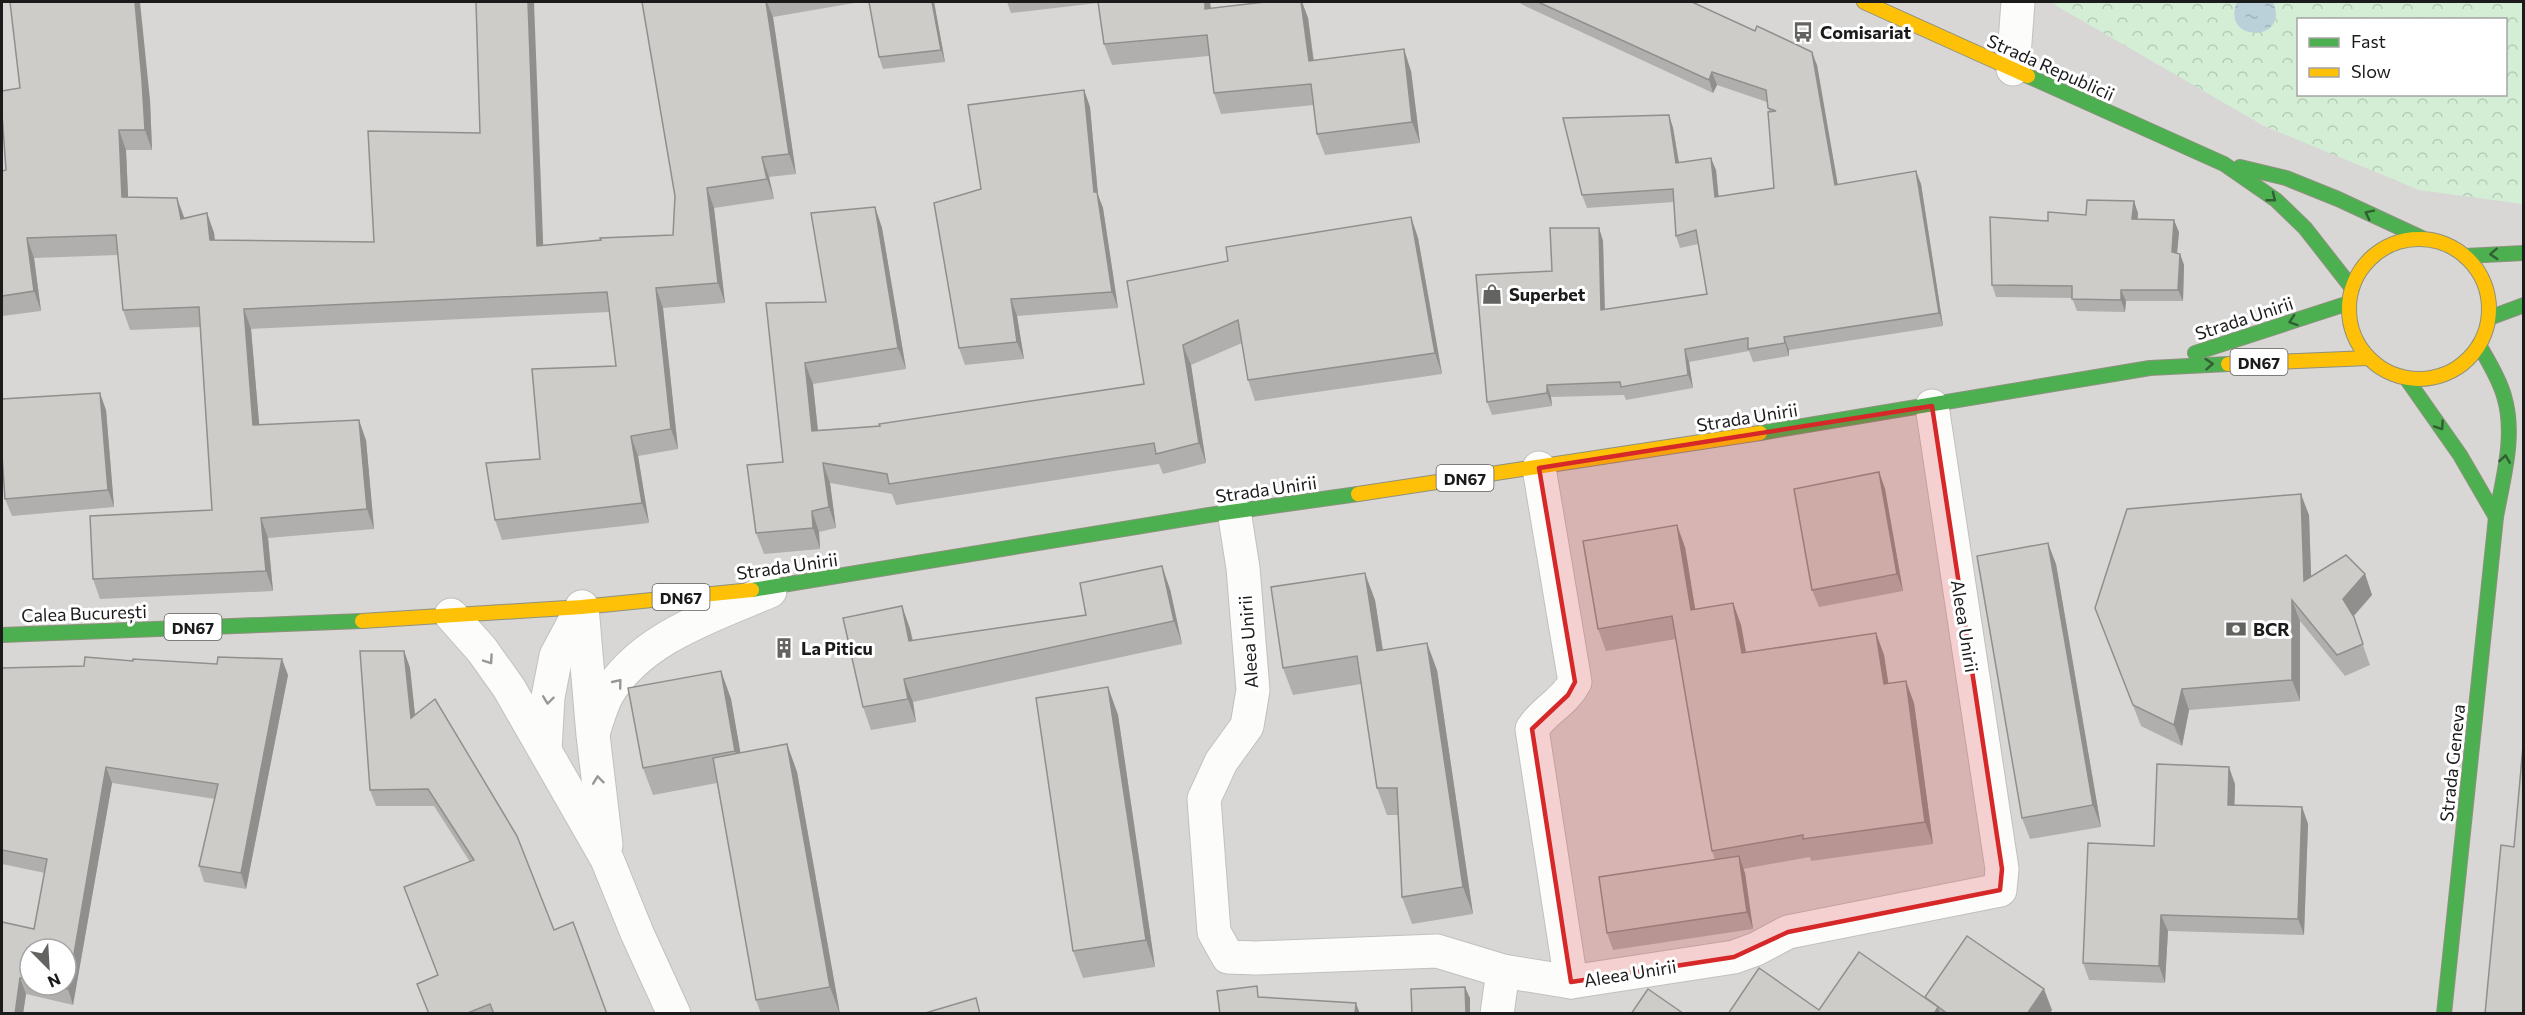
<svg xmlns="http://www.w3.org/2000/svg" width="2525" height="1015" viewBox="0 0 2525 1015" font-family="Commissioner,sans-serif">
	<style>
		.residential { fill: #d8d7d5; fill-rule: evenodd }
		.park { fill: url(#park-crowns); fill-rule: evenodd }
		.water { fill: url(#water-ripples) }
		.lines { fill: none; stroke-linecap: round; stroke-linejoin: round }
		.street-casing { stroke: #c0c0be; stroke-width: 35 }
		.fast-casing { stroke: #8e917e; stroke-width: 16 }
		.slow-casing { stroke: #8e917e; stroke-width: 16 }
		.street { stroke: #fcfcfb; stroke-width: 33 }
		.fast { stroke: #4caf50; stroke-width: 14 }
		.slow { stroke: #ffc107; stroke-width: 14 }
		.wall { fill: #b1afad; fill-rule: evenodd }
		.shaded-wall { fill: #908f8d }
		.building { fill: #ceccc9; stroke: #908f8d; stroke-width: 1.5 }
		.oneway { stroke: #315e33 }
		.oneway2 { stroke: #979796 }
		.marked { fill: #d62828; fill-opacity: 0.2; stroke: #d62828; stroke-width: 4.5; stroke-linejoin: round }
		.labels { text-anchor: middle; dominant-baseline: central; stroke-width: 6; stroke-linejoin: round; paint-order: stroke }
		.shield { fill: #fff; stroke: #5f5f5f; stroke-width: 1.5 }
		.shield-label { font-size: 16px; font-weight: bold; fill: #1b1b1b }
		.poi-label { font-size: 18px; font-weight: bold; fill: #1b1b1b; stroke: #fff; text-anchor: start }
		.street-label { font-size: 18px; fill: #1b1b1b; stroke: #fff }
	</style>
	<defs>
		<pattern id="park-crowns" width="20" height="18" patternUnits="userSpaceOnUse" patternTransform="scale(1.5)"><rect width="20" height="18" fill="#d3eed5"/><path d="M2 6a3 3 0 1 1 6 0M12 15a3 3 0 1 1 6 0" fill="none" stroke="#b5ccb6"/></pattern>
		<pattern id="water-ripples" width="26" height="14" patternUnits="userSpaceOnUse" patternTransform="scale(1.5)"><rect width="26" height="14" fill="#bad1da"/><path d="M2 4q2-2 4 0t4 0M15 11q2-2 4 0t4 0" fill="none" stroke="#9fb3ba"/></pattern>
	</defs>
	<rect width="100%" height="100%" fill="#e9e8e4"/>
	<path class="residential" d="M2 2H2523V1013H2ZM2298 20H2506V94H2298ZM30 949H66V985H30Z"/>
	<path class="park" d="M2056 2H2523V204L2419 190 2264 126 2055 5ZM2298 20H2506V94H2298Z"/>
	<path class="water" d="M2237 2H2273C2291 42 2220 44 2237 2Z"/>
	<g class="lines">
		<g class="street-casing">
			<g id="street">
				<path d="M2013 69 2018 2"/>
				<path d="M1539 468 1575 682C1564 703 1545 709 1532 729L1571 982"/>
				<path d="M1234 511 1243 568 1253 690 1247 726 1221 762 1204 799 1214 932 1228 957 1256 958 1437 951 1503 971 1571 982 1734 957 1756 949 1788 932 2000 890 2002 869 1932 406"/>
				<path d="M582 607 593 735 606 845"/>
				<path d="M451 615 482 650 509 688 607 859 637 933 674 1014"/>
				<path d="M594 730C598 719 601 706 607 695 640 638 712 616 770 591"/>
				<path d="M545 749 548 697 556 656 582 607"/>
				<path d="M1497 1014 1503 971"/>
			</g>
		</g>
		<g class="fast-casing">
			<g id="fast">
				<path d="M2028 76 2224 164 2276 200 2305 228 2352 288"/>
				<path d="M2240 167 2286 178 2338 199 2422 238"/>
				<path d="M2465 256 2524 253"/>
				<path d="M2489 318 2524 305"/>
				<path d="M2195 353 2349 303"/>
				<path d="M2406 378 2460 455 2496 517"/>
				<path d="M1760 433 2150 368 2228 364"/>
				<path d="M752 590 1209 515 1358 494"/>
				<path d="M2 635 362 621"/>
				<path d="M2444 1014 2496 517C2503 478 2516 435 2504 396 2499 378 2488 361 2479 345"/>
			</g>
		</g>
		<g class="slow-casing">
			<g id="slow">
				<path d="M1864 2 2028 76"/>
				<circle cx="2419" cy="309" r="70"/>
				<path d="M2228 364 2368 358"/>
				<path d="M1358 494 1760 433"/>
				<path d="M362 621 582 607 752 590"/>
			</g>
		</g>
		<use href="#street" class="street"/>
		<use href="#fast" class="fast"/>
		<use href="#slow" class="slow"/>
	</g>
	<g class="wall">
		<path d="M642 2H860L773 17 796 174 769 177 774 199 714 208 725 303 663 308 678 449 638 456 649 523 502 540 495 520 540 459 616 366 609 312 251 329 259 425 366 440 374 529 268 538 273 591 100 599 93 579 212 510 200 327 130 330 123 310 118 255 34 258 41 311 2 316V171L6 170 150 100 152 150H126L128 197 185 218 207 213 214 233 215 240 543 245 673 235 675 196Z"/>
		<path d="M934 2 945 62 883 69 879 57Z"/>
		<path d="M1007 2H1210L1211 8 1302 2 1308 18 1314 60 1411 71 1420 143 1325 155 1317 134 1314 105 1221 114 1214 93 1209 56 1112 65 1104 44 1098 3 1011 13Z"/>
		<path d="M1520 2H1692L1817 65 1837 184H1921L1943 326 1789 350V356L1753 362 1749 351 1689 362 1693 388 1626 400 1624 395 1551 397 1552 406 1492 415 1487 402 1552 271 1599 228 1603 241 1605 309 1707 294 1698 244 1680 248 1676 236 1674 202 1587 208 1582 195 1669 115 1673 128 1679 162 1716 170 1718 197 1774 188 1769 112 1767 102 1717 85 1713 93 1521 4Z"/>
		<path d="M1084 90 1090 107 1098 195 1103 208 1118 308 1017 316 1024 359 965 365 959 348 981 189Z"/>
		<path d="M875 207 882 228 906 369 813 384 818 430 880 426 1144 384 1228 261 1411 217 1418 238 1442 374 1255 401 1248 380 1242 343 1191 365 1206 463 1163 474 1159 464 896 505 892 494 830 483 836 528 819 532 820 549 764 554 756 533 783 462 766 303 826 302Z"/>
		<path d="M2138 213V219L2179 232 2177 253 2180 254 2184 265 2183 301H2126L2125 312 2077 311 2072 298 1996 297 1992 285 2048 221 2086 215Z"/>
		<path d="M106 410 114 507 12 516 5 499Z"/>
		<path d="M1879 472 1885 489 1903 591 1819 607 1812 590Z"/>
		<path d="M2309 515 2311 577 2365 574 2372 595 2353 617 2370 665 2345 676 2300 621V701L2189 710 2182 746 2141 726 2095 608Z"/>
		<path d="M1685 547 1695 609 1733 603 1741 625 1746 652 1876 633 1884 655 1888 684 1914 703 1933 844 1811 861 1810 857 1743 869 1745 873 1753 929 1613 950 1607 933 1715 860 1712 851 1676 639 1606 651 1598 629Z"/>
		<path d="M2056 564 2101 827 2030 839 2022 818Z"/>
		<path d="M1170 589 1182 644 913 702 916 722 871 730 863 707 902 606 910 629 913 640 1086 615Z"/>
		<path d="M1375 600 1383 650 1437 670 1473 914 1412 924 1402 897 1398 815H1387L1377 788 1361 684 1293 695 1283 668Z"/>
		<path d="M404 651 410 668 415 715 607 1014H429L417 984 438 975 470 862 434 806H376L370 790Z"/>
		<path d="M84 666 288 675 246 889 204 882 199 866 215 799 112 783 73 1005 26 994 23 1014H2L34 929 45 873 2 864V668ZM30 949 66 985H30Z"/>
		<path d="M721 671 731 699 740 753 787 744 797 772 840 1014H761L756 1000 717 783 653 795 643 768Z"/>
		<path d="M1108 687 1118 715 1155 967 1083 978 1073 951Z"/>
		<path d="M2235 784 2234 805 2302 807 2308 824 2304 935 2168 931 2165 983 2089 980 2083 963 2154 846Z"/>
		<path d="M1925 998 2052 1010 2049 1014H1728L1819 1010Z"/>
	</g>
	<g class="shaded-wall">
		<path d="M135 2H140L150 100 152 150 145 130Z"/>
		<path d="M528 2H534L544 266 537 246Z"/>
		<path d="M766 2H767L773 17 796 174 789 154Z"/>
		<path d="M932 2H934L945 62 941 50Z"/>
		<path d="M1205 2H1210L1213 30 1205 9Z"/>
		<path d="M1301 2H1302L1308 18 1316 82 1309 61Z"/>
		<path d="M1404 49 1411 71 1420 143 1412 122Z"/>
		<path d="M1812 52 1817 65 1840 197 1835 185Z"/>
		<path d="M1712 72 1717 85 1713 93 1709 80Z"/>
		<path d="M1084 90 1090 107 1098 195 1103 208 1118 308 1112 292 1094 192Z"/>
		<path d="M1669 115 1673 128 1681 176 1676 163Z"/>
		<path d="M119 130 126 150 129 217 122 197Z"/>
		<path d="M762 157 769 177 774 199 767 179Z"/>
		<path d="M1711 158 1716 170 1720 210 1715 197Z"/>
		<path d="M1916 171 1921 184 1943 326 1939 313Z"/>
		<path d="M707 188 714 208 725 303 718 283Z"/>
		<path d="M177 198 184 217 189 238 181 219Z"/>
		<path d="M2134 201 2138 213 2136 230 2132 219Z"/>
		<path d="M875 207 882 228 906 369 898 348Z"/>
		<path d="M207 213 214 233 217 260 210 240Z"/>
		<path d="M1411 217 1418 238 1442 374 1435 353Z"/>
		<path d="M2174 220 2179 232 2176 264 2172 252Z"/>
		<path d="M1599 228 1603 241 1605 322 1601 310Z"/>
		<path d="M27 238 34 258 41 311 34 291Z"/>
		<path d="M2180 254 2184 265 2183 301 2178 290Z"/>
		<path d="M656 288 663 308 678 449 671 429Z"/>
		<path d="M2121 290 2126 301 2125 312 2121 300Z"/>
		<path d="M1011 299 1017 316 1024 359 1017 342Z"/>
		<path d="M244 309 251 329 261 445 253 425Z"/>
		<path d="M1784 337 1789 350V356L1785 343Z"/>
		<path d="M1183 345 1191 365 1206 463 1199 443Z"/>
		<path d="M1685 349 1689 362 1693 388 1688 375Z"/>
		<path d="M805 363 813 384 820 451 812 431Z"/>
		<path d="M1547 385 1551 397 1552 406 1547 393Z"/>
		<path d="M100 393 106 410 114 507 108 490Z"/>
		<path d="M359 420 366 440 374 529 367 509Z"/>
		<path d="M631 436 638 456 649 523 642 503Z"/>
		<path d="M823 463 830 483 836 528 829 507Z"/>
		<path d="M1879 472 1885 489 1903 591 1897 574Z"/>
		<path d="M2301 494 2309 515 2312 602 2304 581Z"/>
		<path d="M812 511 819 532 820 549 813 528Z"/>
		<path d="M261 518 268 538 273 591 266 571Z"/>
		<path d="M1677 525 1685 547 1699 632 1691 610Z"/>
		<path d="M2048 543 2056 564 2101 827 2093 805Z"/>
		<path d="M1162 566 1170 589 1182 644 1174 621Z"/>
		<path d="M1365 573 1375 600 1387 678 1377 651Z"/>
		<path d="M2365 574 2372 595 2350 620 2343 599Z"/>
		<path d="M2292 600 2300 621V701L2292 680Z"/>
		<path d="M1733 603 1741 625 1750 675 1742 653Z"/>
		<path d="M902 606 910 629 917 664 909 641Z"/>
		<path d="M1876 633 1884 655 1892 706 1884 684Z"/>
		<path d="M1427 643 1437 670 1473 914 1463 887Z"/>
		<path d="M404 651 410 668 417 734 411 718Z"/>
		<path d="M282 659 288 675 246 889 241 873Z"/>
		<path d="M721 671 731 699 745 778 735 751Z"/>
		<path d="M904 679 913 702 916 722 908 699Z"/>
		<path d="M1906 681 1914 703 1933 844 1925 822Z"/>
		<path d="M1108 687 1118 715 1155 967 1146 940Z"/>
		<path d="M2182 689 2189 710 2182 746 2174 725Z"/>
		<path d="M787 744 797 772 840 1014 830 987Z"/>
		<path d="M106 767 112 783 73 1005 68 989Z"/>
		<path d="M2229 767 2235 784 2234 822 2228 805Z"/>
		<path d="M2302 807 2308 824 2304 935 2298 919Z"/>
		<path d="M1739 856 1745 873 1753 929 1747 912Z"/>
		<path d="M2161 915 2168 931 2165 983 2159 966Z"/>
		<path d="M20 978 26 994 23 1014H15Z"/>
		<path d="M1465 987 1470 998V1014H1466Z"/>
		<path d="M2044 989 2052 1010 2049 1014H2027Z"/>
		<path d="M1356 1003 1360 1014H1355Z"/>
		<path d="M1938 1007 1940 1014H1934Z"/>
	</g>
	<g class="building">
		<path d="M10 2H135L142 80 145 130H119L122 197 177 198 181 219 207 213 210 240 374 242 368 131 480 133 476 2H528L537 246 601 240 600 238 673 235 675 196 642 2H766L789 154 762 157 767 179 707 188 718 283 656 288 671 429 631 436 642 503 495 520 486 463 540 459 532 369 616 366 607 292 244 309 253 425 359 420 367 509 261 518 266 571 93 579 90 516 212 510 199 307 123 310 116 235 27 238 34 291 2 296V171L6 170 2 114V91L20 88Z"/>
		<path d="M869 2H932L941 50 879 57Z"/>
		<path d="M1098 2H1205V9L1265 2H1301L1309 61 1404 49 1412 122 1317 134 1311 84 1214 93 1207 35 1104 44Z"/>
		<path d="M1538 2H1692L1755 31 1757 26 1812 52 1835 185 1916 171 1939 313 1784 337 1785 343 1748 349V338L1685 349 1688 375 1621 387 1620 382 1547 385V393L1487 402 1476 275 1552 271 1550 228H1599L1601 310 1707 294 1696 230 1676 236 1673 189 1582 195 1563 118 1669 115 1676 163 1711 158 1715 197 1774 188 1768 112 1776 111 1768 108 1766 90 1712 72 1709 80Z"/>
		<path d="M1084 90 1094 192H1097L1112 292 1011 299 1017 342 959 348 934 203 981 189 968 105Z"/>
		<path d="M2087 200 2134 201 2132 219 2174 220 2172 252 2180 254 2178 290H2121V300L2072 299V286L1992 285 1990 217 2048 221V212L2086 215Z"/>
		<path d="M875 207 898 348 805 363 812 431 880 426 879 424 1144 384 1127 281 1228 261 1226 247 1411 217 1435 353 1248 380 1238 320 1183 345 1199 443 1156 454 1154 443 889 484 887 474 823 463 829 507 812 511 813 528 756 533 747 465 783 462 766 303 826 302 811 213Z"/>
		<path d="M100 393 108 490 5 499 2 455V399Z"/>
		<path d="M1879 472 1897 574 1812 590 1794 489Z"/>
		<path d="M2301 494 2304 581 2346 555 2365 574 2343 599 2354 617 2363 644 2337 655 2292 600V680L2182 689 2174 725 2133 705 2095 608 2127 509Z"/>
		<path d="M1677 525 1691 610 1733 603 1742 653 1876 633 1884 684 1906 681 1925 822 1803 839V835L1712 851 1672 616 1598 629 1583 541Z"/>
		<path d="M2048 543 2093 805 2022 818 1977 556Z"/>
		<path d="M1162 566 1174 621 904 679 908 699 863 707 843 618 902 606 909 641 1086 615 1080 583Z"/>
		<path d="M1365 573 1377 651 1427 643 1463 887 1402 897 1397 788H1377L1357 656 1283 668 1271 587Z"/>
		<path d="M360 651H404L411 718 435 699 517 836 554 930 573 922 607 1014H494L490 1004 465 1014H429L417 984 438 975 404 887 474 860 428 789 370 790Z"/>
		<path d="M85 657 133 661V659L217 664 218 657 282 659 241 873 199 866 218 784 106 767 68 989 50 985H66V949H30V980L20 978 15 1014H2V922L34 929 47 859 2 850V668L84 666Z"/>
		<path d="M721 671 735 751 643 768 628 688Z"/>
		<path d="M1108 687 1146 940 1073 951 1036 698Z"/>
		<path d="M787 744 830 987 756 1000 713 758Z"/>
		<path d="M2523 746V1014H2485L2501 845 2514 847Z"/>
		<path d="M2157 764 2229 767 2228 805 2302 807 2298 919 2161 915 2159 966 2083 963 2088 843 2154 846Z"/>
		<path d="M1739 856 1747 912 1607 933 1599 877Z"/>
		<path d="M1967 936 2044 989 2027 1014H1948L1925 997Z"/>
		<path d="M1859 952 1938 1007 1934 1014H1728L1759 968 1819 1010Z"/>
		<path d="M1257 986 1258 997 1356 1003 1355 1014H1220L1217 991Z"/>
		<path d="M1465 987 1466 1014H1412L1411 989Z"/>
		<path d="M1648 989 1684 1014H1631Z"/>
		<path d="M976 998 980 1014H922Z"/>
	</g>
	<defs><path id="oneway-chevron" d="M-2-3.5L2.5 0L-2 3.5" fill="none" stroke-width="1.6" stroke-linecap="round" stroke-linejoin="round" transform="scale(1.5)"/></defs>
	<g class="oneway">
		<use href="#oneway-chevron" transform="translate(2272 198) rotate(38)"/>
		<use href="#oneway-chevron" transform="translate(2369 214) rotate(-154)"/>
		<use href="#oneway-chevron" transform="translate(2494 254) rotate(177)"/>
		<use href="#oneway-chevron" transform="translate(2293 321) rotate(162)"/>
		<use href="#oneway-chevron" transform="translate(2209 364) rotate(-4)"/>
		<use href="#oneway-chevron" transform="translate(2440 426) rotate(56)"/>
		<use href="#oneway-chevron" transform="translate(2505 459) rotate(-81)"/>
	</g>
	<g class="oneway2">
		<use href="#oneway-chevron" transform="translate(489 660) rotate(55)"/>
		<use href="#oneway-chevron" transform="translate(618 683) rotate(-51)"/>
		<use href="#oneway-chevron" transform="translate(548 700) rotate(97)"/>
		<use href="#oneway-chevron" transform="translate(598 780) rotate(-97)"/>
	</g>
	<path class="marked" d="M1932 406 2002 869 2000 890 1788 932 1734 957 1571 982 1532 729 1568 695 1575 682 1539 468Z"/>
	<defs>
		<g id="bus-bare" transform="scale(1.62)"><path d="M-5-6H5V4H4V6H2V4H-2V6H-4V4H-5ZM-3.5-4V0h7V-4ZM-3.5 1.2v1.5H-2V1.2ZM2 1.2v1.5H3.5V1.2Z" fill="#636361" stroke="#fff" stroke-width="2.5" paint-order="stroke"/></g>
		<g id="shop-bare" transform="scale(1.62)"><path d="M-5-2.5h2.3a2.7 3.5 0 0 1 5.4 0H5L5.5 6h-11ZM-1.5-2.5h3a1.5 2.3 0 0 0-3 0Z" fill="#636361" stroke="#fff" stroke-width="2.5" paint-order="stroke"/></g>
		<g id="bank-bare" transform="scale(1.62)"><path d="M-6-4H6V4H-6ZM0-2.3a2.3 2.3 0 1 0 0 4.6a2.3 2.3 0 1 0 0-4.6Z" fill="#636361" stroke="#fff" stroke-width="2.5" paint-order="stroke"/></g>
		<g id="building-bare" transform="scale(1.62)"><path d="M-4-6H4V6H1V3H-1V6H-4ZM-2.5-4.3h1.7v1.8h-1.7ZM.8-4.3h1.7v1.8H.8ZM-2.5-1h1.7V.8h-1.7ZM.8-1h1.7V.8H.8Z" fill="#636361" stroke="#fff" stroke-width="2.5" paint-order="stroke"/></g>
	</defs>
	<g fill-rule="evenodd">
		<use href="#bus-bare" x="1803" y="32"/>
		<use href="#shop-bare" x="1492" y="294"/>
		<use href="#bank-bare" x="2236" y="629"/>
		<use href="#building-bare" x="784" y="648"/>
	</g>
	<g class="labels">
		<g class="shield">
			<rect x="2230.5" y="349" width="57" height="26" rx="4.5"/>
			<rect x="1436.5" y="465" width="57" height="26" rx="4.5"/>
			<rect x="652.5" y="584" width="57" height="26" rx="4.5"/>
			<rect x="164.5" y="614" width="57" height="26" rx="4.5"/>
		</g>
		<g class="shield-label">
			<text x="2259" y="362">DN67</text>
			<text x="1465" y="478">DN67</text>
			<text x="681" y="597">DN67</text>
			<text x="193" y="627">DN67</text>
		</g>
		<g class="poi-label">
			<text x="1820" y="32">Comisariat</text>
			<text x="1509" y="294">Superbet</text>
			<text x="2253" y="629">BCR</text>
			<text x="801" y="648">La Piticu</text>
		</g>
		<g class="street-label">
			<text transform="translate(2051 67) rotate(24)">Strada Republicii</text>
			<text transform="translate(2244 318) rotate(-18)">Strada Unirii</text>
			<text transform="translate(1747 417) rotate(-9)">Strada Unirii</text>
			<text transform="translate(1266 489) rotate(-8)">Strada Unirii</text>
			<text transform="translate(787 566) rotate(-8)">Strada Unirii</text>
			<text transform="translate(84 613) rotate(-2)">Calea București</text>
			<text transform="translate(1965 626) rotate(81)">Aleea Unirii</text>
			<text transform="translate(1248 642) rotate(-94)">Aleea Unirii</text>
			<text transform="translate(2452 763) rotate(-84)">Strada Geneva</text>
			<text transform="translate(1630 973) rotate(-9)">Aleea Unirii</text>
		</g>
	</g>
	<rect width="2525" height="1015" fill="none" stroke="#1b1b1b" stroke-width="6"/>
	<rect x="2297" y="18" width="210" height="78" fill="#ffffff" stroke="#a4a4a4" stroke-width="1.5"/>
	<rect x="2309" y="38" width="30" height="9" fill="#4caf50" stroke="#a4a4a4" stroke-width="1.5"/>
	<text x="2351" y="48" font-size="18" fill="#1b1b1b">Fast</text>
	<rect x="2309" y="68" width="30" height="9" fill="#ffc107" stroke="#a4a4a4" stroke-width="1.5"/>
	<text x="2351" y="78" font-size="18" fill="#1b1b1b">Slow</text>
	<g transform="translate(48 967) rotate(156)"><circle r="28" fill="#ffffff" stroke="#a4a4a4" stroke-width="1.5"/>
	<path d="M0-4.5L10 22L0 15L-10 22Z" fill="#636361"/>
	<text y="-9" font-size="16" font-weight="bold" text-anchor="middle" fill="#1b1b1b">N</text>
	</g>
</svg>
